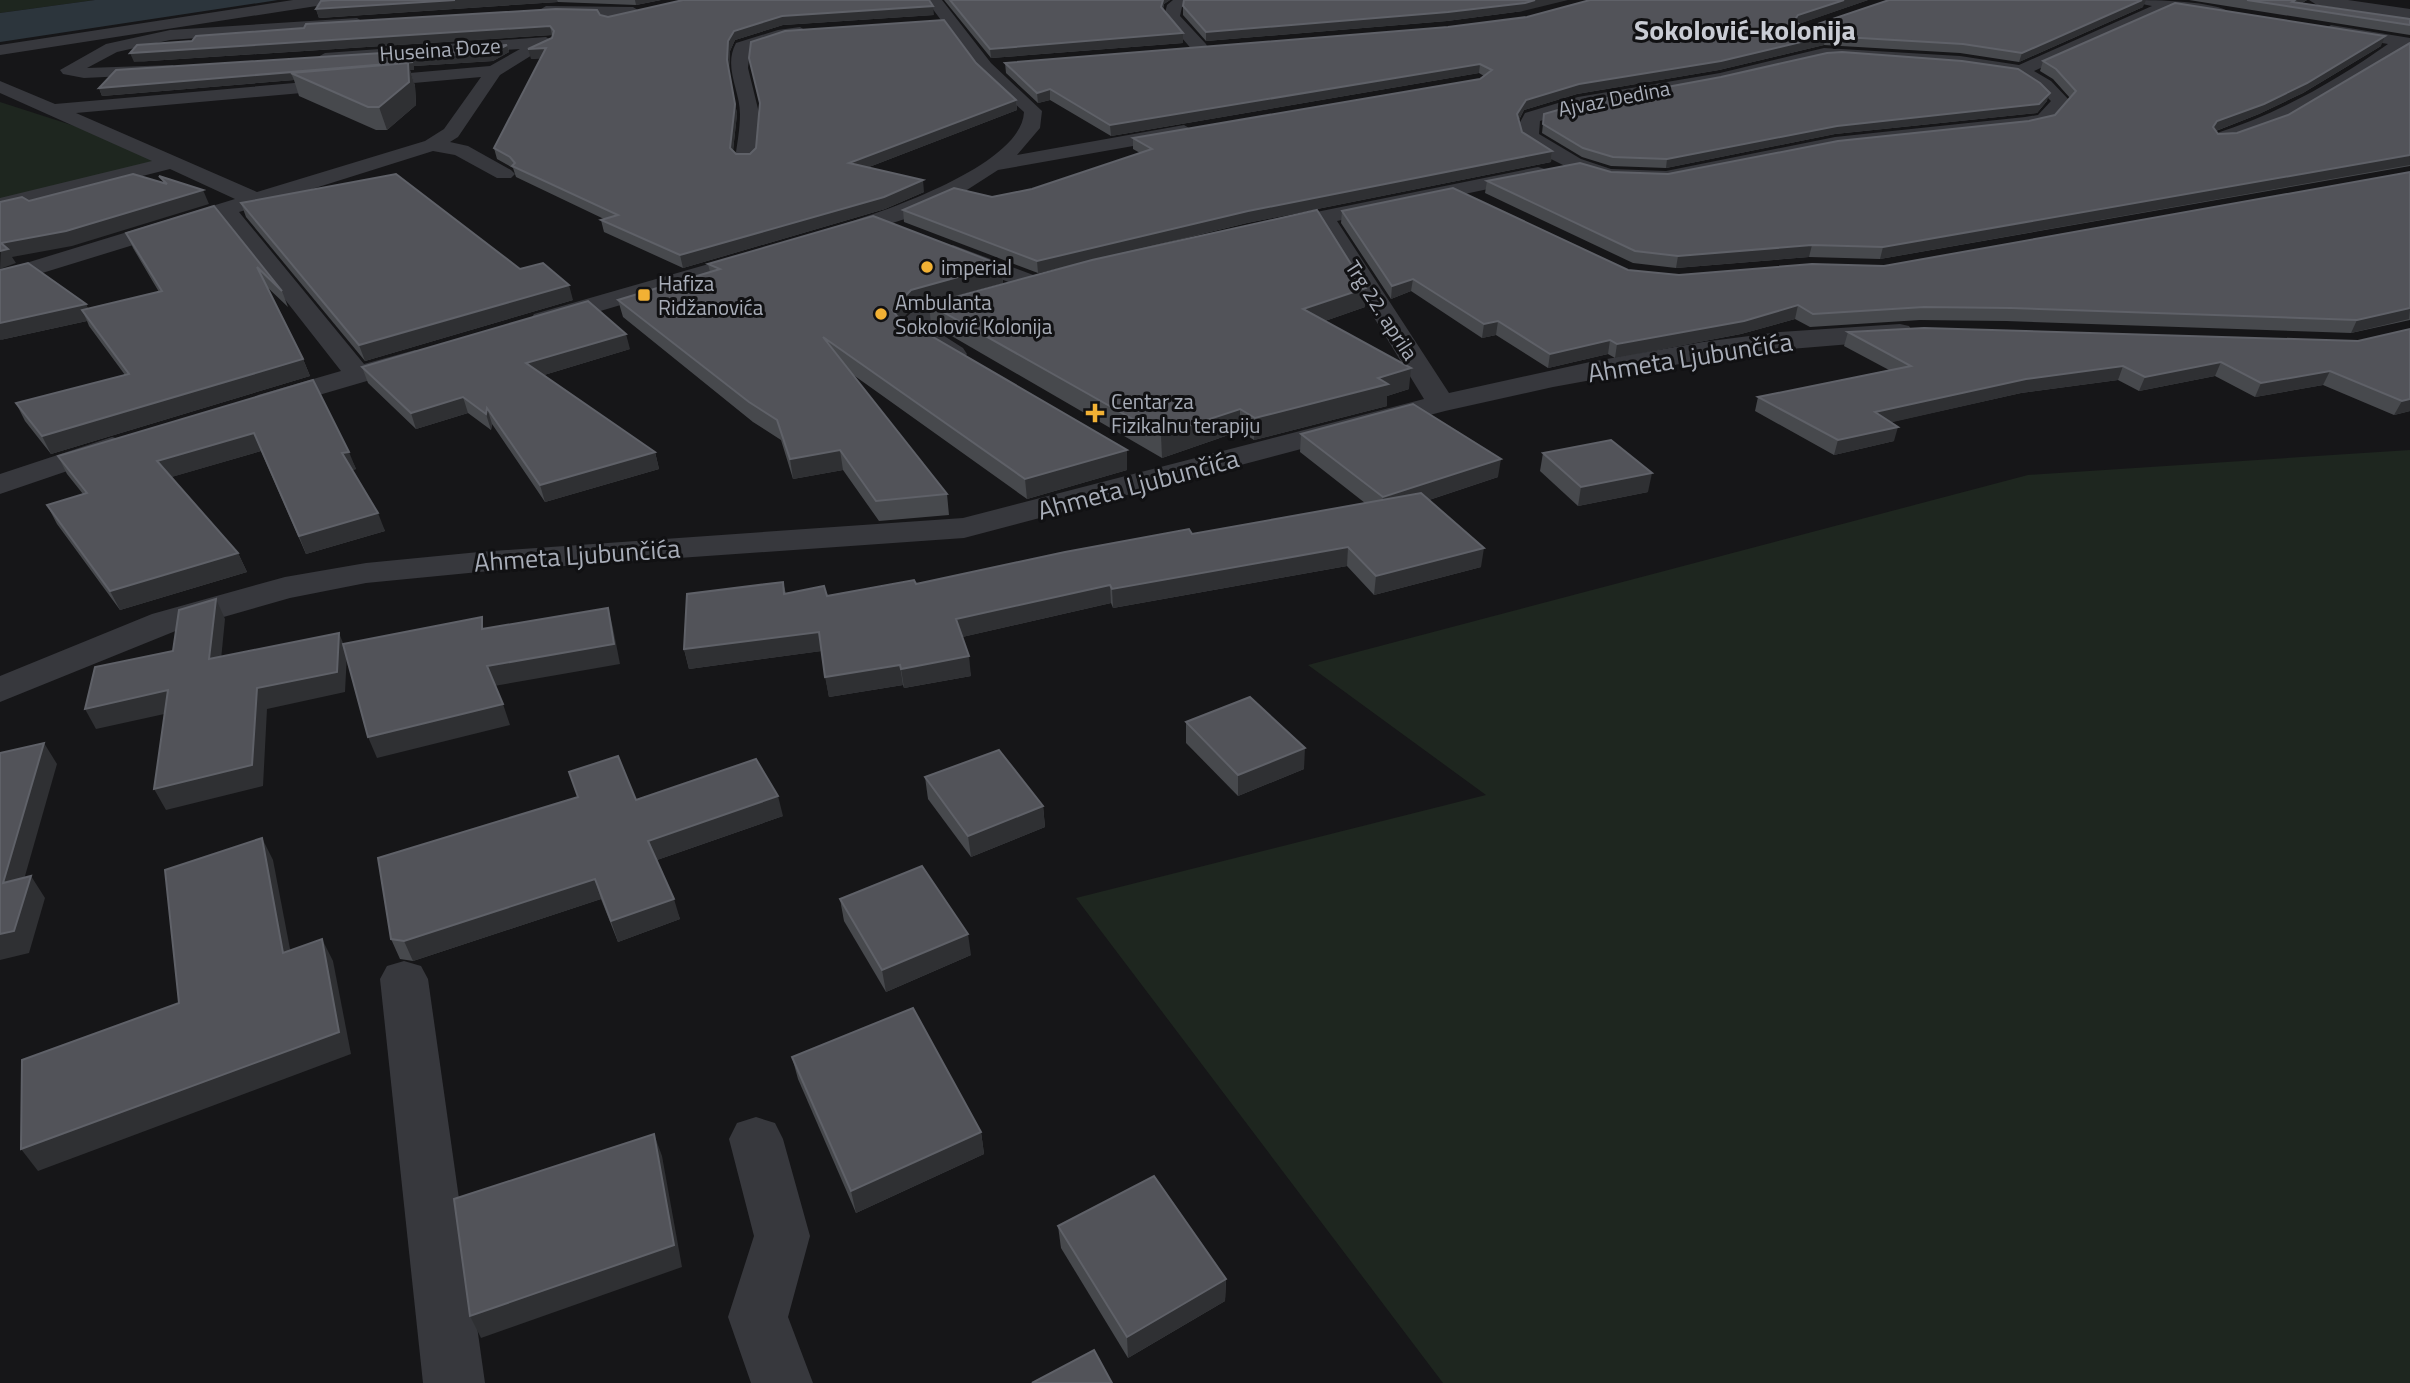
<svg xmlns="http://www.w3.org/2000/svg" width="2410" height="1383" viewBox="0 0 2410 1383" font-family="'Titillium Web',sans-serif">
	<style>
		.green { fill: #1e261f }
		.water { fill: #2c353c }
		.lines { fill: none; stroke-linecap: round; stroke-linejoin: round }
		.minor { fill: #37383d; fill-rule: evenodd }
		.tertiary { fill: #37383d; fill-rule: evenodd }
		.wall { fill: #47494d }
		.shaded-wall { fill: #2f3033 }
		.building { fill: #525359; stroke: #5f6168; stroke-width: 2 }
		.poi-dot { fill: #f2b134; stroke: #111113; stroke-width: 2.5 }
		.labels { text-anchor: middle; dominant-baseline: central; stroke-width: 6; stroke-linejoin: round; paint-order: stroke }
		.far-street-label { font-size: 21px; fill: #a8adb8; stroke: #111113 }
		.far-poi-label { font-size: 21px; fill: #a8adb8; stroke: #111113; text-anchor: start }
		.street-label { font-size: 26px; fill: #a8adb8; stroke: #111113 }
		.far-district-label { font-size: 28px; font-weight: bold; fill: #c9ccd4; stroke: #111113 }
	</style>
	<rect width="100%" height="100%" fill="#161618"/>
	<g class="green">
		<path d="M0 0H95L0 13Z"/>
		<path d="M0 102 174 158 0 202Z"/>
		<path d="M2410 450V1383H1443L1076 898 1486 795 1308 665 2028 475Z"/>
	</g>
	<path class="water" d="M95 0H278L0 42V13Z"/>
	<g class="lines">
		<g class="minor">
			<path d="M926 0H942L991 63 1042 111 1040 128 1017 155 1184 125 1194 131 1184 137 998 170 956 197 911 217 840 240H824L820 235 824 230C868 217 1022 168 1024 112L979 71Z"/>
			<path d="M1173 0H1192L1182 7 1180 16 1206 44 1208 48 1206 52H1194L1164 17 1167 5Z"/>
			<path d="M2134 0C2154 0 2217 1 2231 13L2223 18 2171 9 2034 71 2051 81 2070 101 2051 123 2044 125 1835 149 1694 179 1637 184 1609 181 1573 170 1547 157 1519 137 1518 126 1525 113 1578 97 1720 73 1824 48 1960 56 2019 65 2152 6 2137 3ZM1840 57 1960 66 2016 75 2039 89 2051 101 2038 115 2025 117 1835 137 1666 171 1611 169 1581 159 1539 134 1540 121C1598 101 1659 96 1719 83 1760 75 1798 60 1840 57Z"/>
			<path d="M2309 0H2348L2410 9V19L2317 5Z"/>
			<path d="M546 6 633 7 641 12 633 17 541 14 538 11Z"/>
			<path d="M357 18 365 23 363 26 170 40 117 52 87 68 173 65 176 69 167 74 84 78 63 74 60 70 106 44 170 30Z"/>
			<path d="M2331 25 2410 38V48L2406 47C2372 72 2253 152 2214 142L2211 138 2214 134C2278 114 2334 82 2388 44L2325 33 2323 30Z"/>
			<path d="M800 27 808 32 806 35 786 38 750 50 748 68 759 113 755 159 752 163H738L735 159C737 145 740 129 740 114 740 90 723 67 736 43L778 30Z"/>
			<path d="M546 37 554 42 552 46 545 47 500 75 458 137 450 142 468 146 511 170 515 174 511 178H497L455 155 433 151 239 212 364 364 415 350 425 352 429 358 425 364 278 407 268 410 258 407 254 401 258 395 341 371 221 218 0 286V271L235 199 170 169 0 212V198L152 161 0 93V81L55 104 490 66 520 49 325 63 316 58 325 53ZM481 77 444 129 425 141 257 192 76 113Z"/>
			<path d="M1538 167 1545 169 1549 173 1545 177 1337 221 1449 393 1590 362 1703 342 1780 332 1900 324 1909 326 1913 332 1909 338 1900 340 1740 353 1553 387 1445 411 964 538 479 572 366 583 290 598 178 630 0 702V676L152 614 285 577 366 563 479 552 963 518 1424 399 1317 225 1272 235 1264 233 1261 228 1264 223 1272 221Z"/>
			<path d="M953 245 1044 279 1047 284 1044 289 1035 291 1026 289 945 257 941 252 945 247Z"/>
			<path d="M761 249 769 251 773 256 769 261 543 328 534 326 530 320 534 314Z"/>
			<path d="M979 292 988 295 992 300 988 305 932 320 927 325 963 348 967 354 963 360C940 365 919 343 901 332L897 326 914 310Z"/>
			<path d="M112 437 123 440 127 446 123 452 0 494V474Z"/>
			<path d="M404 961 421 966 428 979 485 1383H423L380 979 387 966Z"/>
			<path d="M756 1117 775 1123 783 1139 810 1236 788 1317 813 1383H751L728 1317 754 1236 729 1139 737 1123Z"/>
		</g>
		<path class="tertiary" d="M293 0H331L323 5 0 55V45Z"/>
	</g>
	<g class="wall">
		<path d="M332 0H661L636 5 558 2 319 18 316 9Z"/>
		<path d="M944 0H1170L1164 4 1163 10 1183 43 991 58Z"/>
		<path d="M1590 0H1868L1798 24 1806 28 2143 7 2019 62 1960 53 1824 45 1719 70 1577 94 1524 110 1519 120 1522 132 1552 151 1551 162 1247 223 1112 256 1365 307 1325 321 1409 389 1387 396V406L1254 440 1240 431 1162 458 931 324 929 304 1084 262 1038 273 904 222 903 210 992 197 1032 189 1140 153 1133 149V138L1480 79 1484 76 1479 73 1111 136 1050 100 1038 103 1006 73 1005 63 1448 27 1527 17Z"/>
		<path d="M2189 0H2307L2302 3 2410 19V35Z"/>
		<path d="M1183 6 1523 11 1447 21 1206 41 1183 15Z"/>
		<path d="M600 15 608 17 934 15 783 25 735 40 730 51 729 70 737 114 733 151 736 154H750L756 148 760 105 749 58 976 63 1016 100 1017 110 869 167 924 192 885 209 683 268 604 232 601 220 604 219 516 177 513 168 497 159 494 148 541 58 531 59 552 38V35L134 62Z"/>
		<path d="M2410 43V166L1880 259 1809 257 1676 268 1633 263 1485 193 1487 181 1611 172 1668 174 2029 121 2055 115 2070 98 2053 79 2040 71 2043 61 2381 46 2303 93 2259 114 2216 131 2218 134 2237 133 2288 115Z"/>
		<path d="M507 45 509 52 493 61 414 66V70H410L415 86 416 105 387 130H376L299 96 294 80 102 96 99 88Z"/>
		<path d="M2047 101 2037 113 1835 134 1666 168 1611 166 1582 157 1542 133 1544 114Z"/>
		<path d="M2410 172V320L2351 333 2006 321 1920 320 1810 327 1795 319 1741 334 1615 358 1608 354 1548 368 1496 335 1482 338 1411 291 1391 299 1341 223 1342 211 1628 270 1679 275 1884 266Z"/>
		<path d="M241 203 520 269 573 300 365 361 246 217Z"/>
		<path d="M214 206 282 291 288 307 266 286 303 359 310 376 51 454 25 421 16 403 125 375 89 326 87 321 0 340 86 304 88 309 159 292 133 248 126 233Z"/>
		<path d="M708 264 1001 265 1003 283 913 307 902 319 1127 450V470L1027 499 852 374 947 494 949 515 879 521 843 470 793 479 781 440 753 422 623 317 618 300 710 272Z"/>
		<path d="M2410 329V411L2394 415 2323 385 2255 397 2215 376 2139 391 2118 380 2021 393 1891 422 1894 441 1834 455 1755 411 1758 397 1889 370 1844 346 1848 332 2358 341Z"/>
		<path d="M630 349 544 375 655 452 659 469 545 502 492 424 491 430 468 413 416 429 368 383 362 367Z"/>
		<path d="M313 380 356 469 352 470 385 531 306 554 261 451 171 477 238 553 247 572 120 610 57 524 47 505 83 494 67 474 58 456Z"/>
		<path d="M1301 434 1498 477 1429 500 1481 567 1374 595 1347 566 1113 608 1111 603 962 637 971 676 904 688 903 685 829 697 821 651 689 669 684 649 783 582 786 594 827 596 916 584 1365 503 1300 452Z"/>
		<path d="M1543 453 1648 492 1578 506 1540 471Z"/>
		<path d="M1186 722 1304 769 1238 796 1186 743Z"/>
		<path d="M569 772 636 800 783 816 657 860 680 919 618 942 601 899 413 961 400 959 391 939 578 797Z"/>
		<path d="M925 777 1043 806 1045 827 971 857 928 799Z"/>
		<path d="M840 899 971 955 886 992 844 921Z"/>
		<path d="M792 1057 981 1132 984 1154 856 1213 798 1079Z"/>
		<path d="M1058 1226 1226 1279 1225 1301 1128 1358 1061 1248Z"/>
	</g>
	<g class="shaded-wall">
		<path d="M455 0H557L558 2 319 18 316 9Z"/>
		<path d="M635 0H661L636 5Z"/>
		<path d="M1163 0H1170L1164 4 1161 16V7Z"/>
		<path d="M1535 0H1568L1523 11 1447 21 1206 41V32Z"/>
		<path d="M1844 0H1868L1796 25 1794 21 1798 15Z"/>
		<path d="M2142 0H2146L2143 7 2019 62 2022 53Z"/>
		<path d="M2295 0H2307L2294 7 2292 2Z"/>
		<path d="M933 6 934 15 783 25 735 40 730 51 729 70 727 60 728 41 734 31 782 16Z"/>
		<path d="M550 26 552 35 134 62 130 53Z"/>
		<path d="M1183 33V43L991 58 990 49Z"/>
		<path d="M1826 36 1824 45 1719 70 1577 94 1524 110 1516 125 1517 114 1526 100 1579 84Z"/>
		<path d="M2385 36 2381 46 2303 93 2259 114 2213 132V127L2217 121Z"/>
		<path d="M507 45 509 52 493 61 414 66V70H410L415 86 416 105 387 130 379 107 291 73 294 80 102 96 99 88 411 58Z"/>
		<path d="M546 48 549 58 531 59 528 49Z"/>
		<path d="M1480 64 1479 73 1111 136 1110 125Z"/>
		<path d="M1050 89V100L1038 103 1037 93Z"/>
		<path d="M2050 93 2047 101 2037 113 1835 134 1666 168 1667 159 1837 126Z"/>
		<path d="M1016 100 1017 110 851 174 849 163Z"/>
		<path d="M735 104 737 114 732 159 730 148Z"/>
		<path d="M1552 151 1551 162 1247 223 1038 273 1037 261 1248 211Z"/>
		<path d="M2410 155V165L1880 259 1883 247Z"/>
		<path d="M923 180 924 192 885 209 683 268 680 255Z"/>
		<path d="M203 190 209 204 72 246 12 257 16 263 0 269 1 243Z"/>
		<path d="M1812 245 1809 257 1676 268 1678 256Z"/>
		<path d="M1001 265 1003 283 913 307 895 327 892 310 911 290Z"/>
		<path d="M1413 279 1411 291 1391 299 1392 286Z"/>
		<path d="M569 285 573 300 365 361 359 345Z"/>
		<path d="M1366 288 1365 307 1302 329 1303 309Z"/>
		<path d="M86 304 93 320 82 310 87 321 0 340V323Z"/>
		<path d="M1798 305 1795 319 1741 334 1615 358 1617 344Z"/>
		<path d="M2410 308 2409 319 2351 333 2357 320Z"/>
		<path d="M1498 321 1496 335 1482 338 1484 324Z"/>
		<path d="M626 334 630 349 531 379 526 363Z"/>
		<path d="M1610 340 1608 354 1548 368 1550 354Z"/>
		<path d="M303 359 310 376 51 454 42 436Z"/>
		<path d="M2221 362 2215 376 2139 391 2145 377Z"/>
		<path d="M2123 366 2118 380 2021 393 1871 427 1875 412 2026 379Z"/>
		<path d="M1411 368 1409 389 1387 396V406L1254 440 1255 418Z"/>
		<path d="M2330 371 2323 385 2255 397 2261 383Z"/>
		<path d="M463 397 468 413 416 429 411 413Z"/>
		<path d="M2410 399V411L2394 415 2402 401Z"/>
		<path d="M487 408 492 424 491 430 486 414Z"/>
		<path d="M1240 409V431L1162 458 1161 435Z"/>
		<path d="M1898 427 1894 441 1834 455 1838 440Z"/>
		<path d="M254 433 261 451 165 479 157 461Z"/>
		<path d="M840 450 843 470 793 479 790 459Z"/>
		<path d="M1127 450V470L1027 499 1025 479Z"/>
		<path d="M349 452 356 469 349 471 342 453Z"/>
		<path d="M655 452 659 469 545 502 540 485Z"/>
		<path d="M1501 459 1498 477 1381 516 1383 497Z"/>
		<path d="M1652 473 1648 492 1578 506 1581 487Z"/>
		<path d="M378 513 385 531 306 554 299 536Z"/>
		<path d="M1348 547 1347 566 1113 608 1112 589Z"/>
		<path d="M1484 548 1481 567 1374 595 1376 576Z"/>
		<path d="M238 553 247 572 120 610 110 591Z"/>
		<path d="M1110 585 1111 603 958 638 956 619Z"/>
		<path d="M216 599 225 619 219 680 209 659Z"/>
		<path d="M608 608 613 628 620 664 494 686 487 666Z"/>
		<path d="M819 632 822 651 689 669 684 649Z"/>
		<path d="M339 633 347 653 345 692 267 709 263 786 166 810 154 789 257 688Z"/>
		<path d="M969 656 971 676 904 688 901 669Z"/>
		<path d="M900 665 903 685 829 697 825 677Z"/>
		<path d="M168 690 178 711 96 729 85 709Z"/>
		<path d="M503 704 510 725 377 758 368 737Z"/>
		<path d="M44 743 57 764 17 904 3 883Z"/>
		<path d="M1305 748 1304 769 1238 796V775Z"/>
		<path d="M778 796 783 816 654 861 648 841Z"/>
		<path d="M1043 806 1045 827 971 857 968 836Z"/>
		<path d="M262 838 273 860 295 975 283 953Z"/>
		<path d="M31 876 45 898 29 953 0 960V934Z"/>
		<path d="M595 879 601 899 413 961 404 941Z"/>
		<path d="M674 899 680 919 618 942 611 921Z"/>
		<path d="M968 934 971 955 886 992 882 970Z"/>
		<path d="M322 939 333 961 351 1054 38 1171 21 1149Z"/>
		<path d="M981 1132 984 1154 856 1213 851 1191Z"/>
		<path d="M654 1134 662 1156 682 1267 481 1338 470 1316Z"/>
		<path d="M1226 1279 1225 1301 1128 1358 1127 1337Z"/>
	</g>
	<g class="building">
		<path d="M332 0H455L316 9 321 1Z"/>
		<path d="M683 0H929L933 6 782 16 734 31 728 41 727 60 735 104 730 148 736 154H750L756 148 760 103 749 58 751 42 785 31 944 20 976 63 1016 100 849 163 923 180 884 197 680 255 601 220 618 215 512 166 515 163 510 157 494 148 546 48 528 49 552 38 554 31 550 26 130 53 137 45 192 41 196 36 304 28 306 24 556 9 597 10 600 15 608 17Z"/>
		<path d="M950 0H1163L1161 7 1183 33 990 49Z"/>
		<path d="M1184 0H1535L1525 3 1448 12 1206 32 1183 6Z"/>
		<path d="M1590 0H1844L1798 15 1794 21 1806 28 1889 0H2142L2022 53 1963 44 1826 36 1721 61 1579 84 1526 100 1517 114 1522 132 1552 151 1248 211 1037 261 903 210 954 188 992 197 1032 189 1152 149 1133 138 1480 79 1492 70 1480 64 1110 125 1050 89 1037 93 1005 63 1448 27 1527 17Z"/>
		<path d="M2247 0H2295L2292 2 2410 19V25Z"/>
		<path d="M2175 3 2385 36 2307 83 2264 104 2217 121 2213 127 2218 134 2237 133 2288 115 2410 43V155L1883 247 1812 245 1678 256 1635 251 1487 181 1580 163 1611 172 1668 174 1838 141 2029 121 2055 115 2076 91 2056 69 2043 61Z"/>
		<path d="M507 45 491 53 411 58 412 62 99 88 116 70Z"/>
		<path d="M1842 52 1962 61 2018 69 2040 83 2050 93 2039 104 1837 126 1667 159 1613 157 1583 148 1543 124 1544 114 1586 102 1721 77 1827 53Z"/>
		<path d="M408 63 409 82 379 107H368L291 73Z"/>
		<path d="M2410 172V308L2357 320 2011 308 1924 307 1813 314 1798 305 1744 321 1617 344 1610 340 1550 354 1498 321 1484 324 1413 279 1392 286 1342 211 1453 188 1628 270 1679 275 1812 264 1884 266Z"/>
		<path d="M133 174 167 184 159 176 203 190 66 231 1 243 8 249 0 251V202L22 197 29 201Z"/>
		<path d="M396 174 520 269 543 263 569 285 359 345 241 203Z"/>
		<path d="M214 206 282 291 257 267 303 359 42 436 16 403 129 374 82 310 162 291 126 233Z"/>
		<path d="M1317 210 1366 288 1303 309 1411 368 1378 378 1388 384 1255 418 1240 409 1161 435 929 304 1092 260Z"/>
		<path d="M873 216 1001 265 911 290 892 310 897 316 1127 450 1025 479 823 337 947 494 876 501 840 450 790 459 777 420 749 402 618 300 720 269 708 264Z"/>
		<path d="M28 263 86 304 0 323V270Z"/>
		<path d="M588 301 626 334 526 363 655 452 540 485 487 408 486 414 463 397 411 413 362 367Z"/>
		<path d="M1924 328 2358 341 2410 329V399L2402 401 2330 371 2261 383 2221 362 2145 377 2123 366 2026 379 1875 412 1898 427 1838 440 1758 397 1911 366 1848 332Z"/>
		<path d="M313 380 349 452 342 453 378 513 299 536 254 433 157 461 238 553 110 591 47 505 87 493 58 456Z"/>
		<path d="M1413 404 1501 459 1383 497 1301 434Z"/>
		<path d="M1611 440 1652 473 1581 487 1543 453Z"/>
		<path d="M1421 493 1484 548 1376 576 1348 547 1112 589 1110 585 956 619 969 656 901 669 900 665 825 677 819 632 684 649 687 594 783 582 784 594 824 586 827 596 914 580 916 584 1065 552 1189 529 1192 534Z"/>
		<path d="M216 599 209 659 339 633 337 672 257 688 252 765 154 789 168 690 85 709 95 667 173 651 179 610Z"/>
		<path d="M608 608 614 644 487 666 503 704 368 737 343 644 482 617V629Z"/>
		<path d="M1250 697 1305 748 1238 775 1186 722Z"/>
		<path d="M44 743 3 883 31 876 14 931 0 934V753Z"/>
		<path d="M999 750 1043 806 968 836 925 777Z"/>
		<path d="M618 756 636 800 756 759 778 796 648 841 674 899 611 921 595 879 404 941 391 939 378 858 578 797 569 772Z"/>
		<path d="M262 838 283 953 322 939 339 1032 21 1149 22 1060 179 1003 165 870Z"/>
		<path d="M922 866 968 934 882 970 840 899Z"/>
		<path d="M913 1008 981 1132 851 1191 792 1057Z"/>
		<path d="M654 1134 674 1245 470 1316 454 1199Z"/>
		<path d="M1154 1176 1226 1279 1127 1337 1058 1226Z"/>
		<path d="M1094 1350 1112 1383H1032Z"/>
	</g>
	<g class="poi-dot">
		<circle cx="927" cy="267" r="7"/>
		<rect x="637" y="288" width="14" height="14" rx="3.5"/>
		<circle cx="881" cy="314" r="7"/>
		<path d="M1091.5 402.5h7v7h7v7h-7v7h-7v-7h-7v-7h7z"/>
	</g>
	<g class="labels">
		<g class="far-street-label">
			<text transform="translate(440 49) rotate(-4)">Huseina Đoze</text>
			<text transform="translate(1614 98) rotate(-11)">Ajvaz Dedina</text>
			<text transform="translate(1382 310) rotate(57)">Trg 22. aprila</text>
		</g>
		<g class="far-poi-label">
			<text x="941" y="267">imperial</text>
			<text x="658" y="283">Hafiza<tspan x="658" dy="24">Ridžanovića</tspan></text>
			<text x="895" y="302">Ambulanta<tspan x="895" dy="24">Sokolović Kolonija</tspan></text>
			<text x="1111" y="401">Centar za<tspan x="1111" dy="24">Fizikalnu terapiju</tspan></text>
		</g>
		<g class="street-label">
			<text transform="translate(1690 357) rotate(-9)">Ahmeta Ljubunčića</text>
			<text transform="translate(1138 484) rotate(-15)">Ahmeta Ljubunčića</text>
			<text transform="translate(577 555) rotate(-4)">Ahmeta Ljubunčića</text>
		</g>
		<g class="far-district-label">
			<text x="1745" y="29">Sokolović-kolonija</text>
		</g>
	</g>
</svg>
